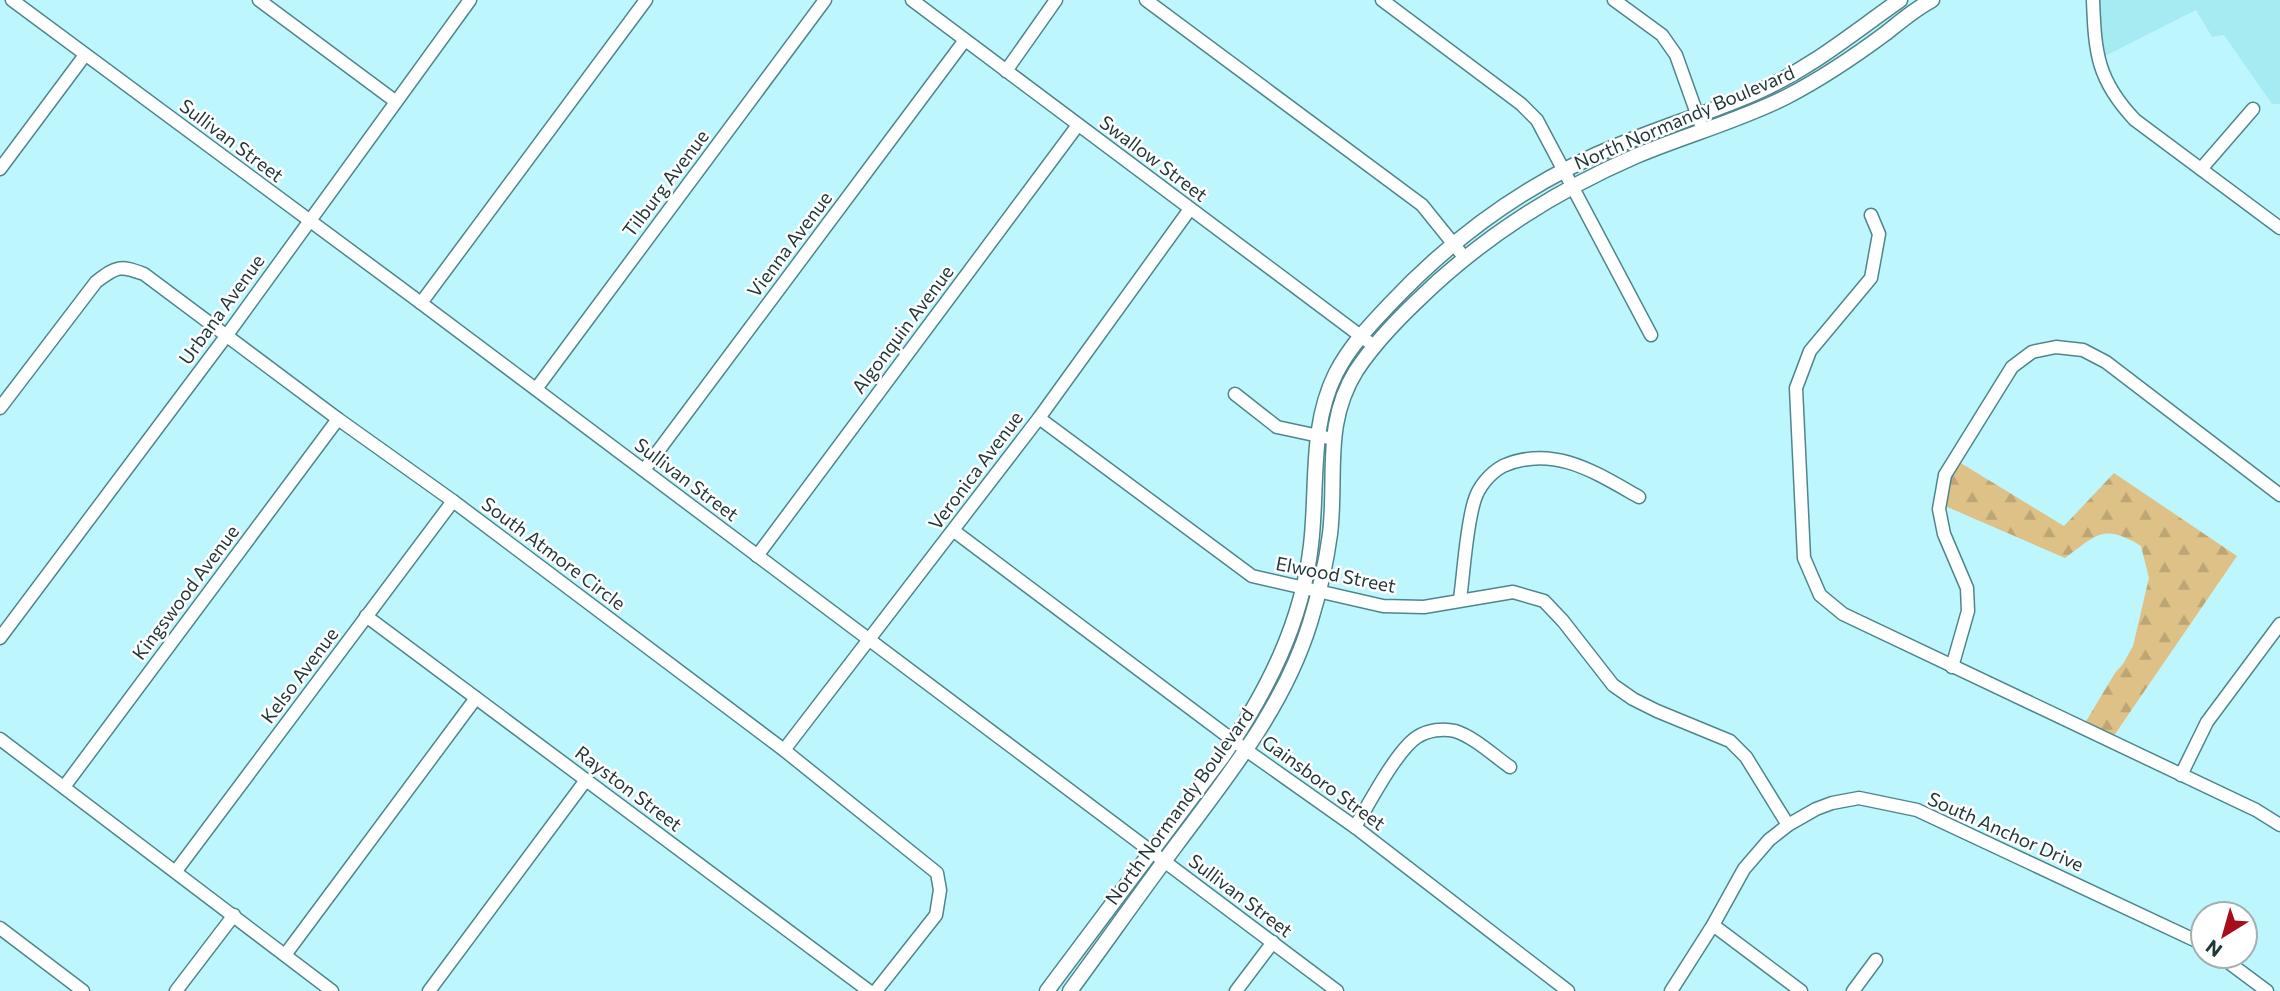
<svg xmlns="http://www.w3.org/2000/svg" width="2280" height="991" viewBox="0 0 2280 991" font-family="Commissioner,sans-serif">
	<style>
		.built { fill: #a7ebf2 }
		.forest { fill: url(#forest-firs) }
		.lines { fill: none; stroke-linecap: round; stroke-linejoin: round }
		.minor-casing { stroke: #4e868c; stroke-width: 15 }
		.tertiary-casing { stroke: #4e868c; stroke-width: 17 }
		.minor { stroke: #fff; stroke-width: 12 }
		.tertiary { stroke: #fff; stroke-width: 14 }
		.labels { text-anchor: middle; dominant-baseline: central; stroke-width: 5; stroke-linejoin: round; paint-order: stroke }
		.street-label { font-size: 19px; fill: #1f3739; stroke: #fff }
	</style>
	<defs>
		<pattern id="forest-firs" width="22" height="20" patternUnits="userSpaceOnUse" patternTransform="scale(1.75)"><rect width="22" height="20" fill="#ddc186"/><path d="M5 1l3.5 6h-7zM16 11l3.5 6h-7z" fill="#bda674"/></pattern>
	</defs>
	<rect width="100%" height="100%" fill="#bdf7fd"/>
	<path class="built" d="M2099 0H2280V104H2272L2224 35 2212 37 2196 10 2103 57 2100 42Z"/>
	<path class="forest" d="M1959 462 2064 526 2114 473 2237 556 2113 737 2085 723 2115 673 2123 664 2133 646 2149 578 2141 546C2103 523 2097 535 2065 558L1945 506 1950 477Z"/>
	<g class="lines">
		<g class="minor-casing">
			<g id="minor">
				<path d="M12 0 421 303 1337 991"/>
				<path d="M259 0 395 101"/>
				<path d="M912 0 1374 346"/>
				<path d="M1146 0 1422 205 1464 257"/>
				<path d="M1382 0 1521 104 1537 120 1651 335"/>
				<path d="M1614 0 1662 35 1676 55 1701 125"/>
				<path d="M2093 0C2095 53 2097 80 2135 120L2280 228"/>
				<path d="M1006 71 1056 0"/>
				<path d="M0 169 85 55"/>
				<path d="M2201 169 2253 109"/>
				<path d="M1871 215 1879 234 1871 278 1810 351 1796 388 1804 558 1820 595 1843 614 2256 810 2280 825"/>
				<path d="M421 303 646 0"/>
				<path d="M536 389 825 0"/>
				<path d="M1235 394 1277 427 1333 439"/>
				<path d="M0 408 96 282C117 266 120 265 144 274L338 419 453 501 784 750 937 873 940 890 936 915 876 991"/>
				<path d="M1039 418 1252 576 1383 606 1424 607 1513 592 1544 601 1563 621 1613 685 1633 699 1657 711 1730 741 1746 757 1788 825"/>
				<path d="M644 470 965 40"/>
				<path d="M954 531 1246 750 1355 827 1568 991"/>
				<path d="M757 556 1078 125"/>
				<path d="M1460 599C1464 570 1466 529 1474 502 1478 487 1490 473 1503 466 1553 444 1595 472 1639 497"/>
				<path d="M366 616 869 991"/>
				<path d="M0 638 227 335 470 0"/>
				<path d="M1952 667 1968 611 1967 588 1944 534 1939 509 1945 475 2012 367 2032 352 2056 347 2083 350 2106 362 2280 495"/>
				<path d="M0 739 332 991"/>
				<path d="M784 750 1039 418 1190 209"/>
				<path d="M2181 775 2207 722 2280 624"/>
				<path d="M64 787 338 419"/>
				<path d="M1355 827C1369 804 1396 751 1417 737 1428 730 1443 728 1455 731 1474 737 1493 755 1510 767"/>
				<path d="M176 871 453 501"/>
				<path d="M1713 925 1801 991"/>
				<path d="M0 928 83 991"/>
				<path d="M285 955 476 698"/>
				<path d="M2220 956 2267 991"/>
				<path d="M176 991 234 915"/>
				<path d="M429 991 586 780"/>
				<path d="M1236 991 1273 942"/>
				<path d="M1671 991 1713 925 1744 869 1769 840 1788 825 1816 809 1832 803 1859 798 1917 810 2203 944"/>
				<path d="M1853 991 1876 960"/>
			</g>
		</g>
		<g class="tertiary-casing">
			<g id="tertiary">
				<path d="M1047 991 1223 756C1267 692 1302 623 1311 545 1318 486 1309 427 1336 373 1350 346 1370 325 1390 304 1454 236 1532 180 1619 145 1664 126 1712 112 1757 92 1810 69 1854 32 1900 0"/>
				<path d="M1070 991C1106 942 1141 892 1177 844 1229 774 1284 707 1310 623 1319 594 1326 564 1330 534 1337 476 1323 424 1356 371 1373 345 1394 323 1416 302 1480 239 1553 192 1636 156 1686 135 1738 121 1786 97 1821 79 1855 56 1886 33 1901 21 1915 9 1932 0"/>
			</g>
		</g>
		<use href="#minor" class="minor"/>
		<use href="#tertiary" class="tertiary"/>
	</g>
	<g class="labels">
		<g class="street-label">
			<text transform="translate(1684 117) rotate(-23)">North Normandy Boulevard</text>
			<text transform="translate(232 140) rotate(37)">Sullivan Street</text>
			<text transform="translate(1154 158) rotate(37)">Swallow Street</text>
			<text transform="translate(665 183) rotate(-53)">Tilburg Avenue</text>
			<text transform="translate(789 244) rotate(-53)">Vienna Avenue</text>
			<text transform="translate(221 309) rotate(-54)">Urbana Avenue</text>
			<text transform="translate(902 329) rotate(-53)">Algonquin Avenue</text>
			<text transform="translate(975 470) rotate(-53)">Veronica Avenue</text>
			<text transform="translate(687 479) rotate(37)">Sullivan Street</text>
			<text transform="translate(554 553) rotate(37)">South Atmore Circle</text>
			<text transform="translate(1336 574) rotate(11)">Elwood Street</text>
			<text transform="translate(185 592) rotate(-53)">Kingswood Avenue</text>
			<text transform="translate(299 675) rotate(-53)">Kelso Avenue</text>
			<text transform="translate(1324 782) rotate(36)">Gainsboro Street</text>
			<text transform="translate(629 788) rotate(37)">Rayston Street</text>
			<text transform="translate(1179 806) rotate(-54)">North Normandy Boulevard</text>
			<text transform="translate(2006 831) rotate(24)">South Anchor Drive</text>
			<text transform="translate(1241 895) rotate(37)">Sullivan Street</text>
		</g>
	</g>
	<g transform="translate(2224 935) rotate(217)"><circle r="33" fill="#ffffff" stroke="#a5afb0" stroke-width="2"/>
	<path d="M0-5L12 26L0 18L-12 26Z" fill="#a60e1c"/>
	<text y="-10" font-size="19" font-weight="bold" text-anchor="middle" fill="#1f3739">N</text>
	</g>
</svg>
